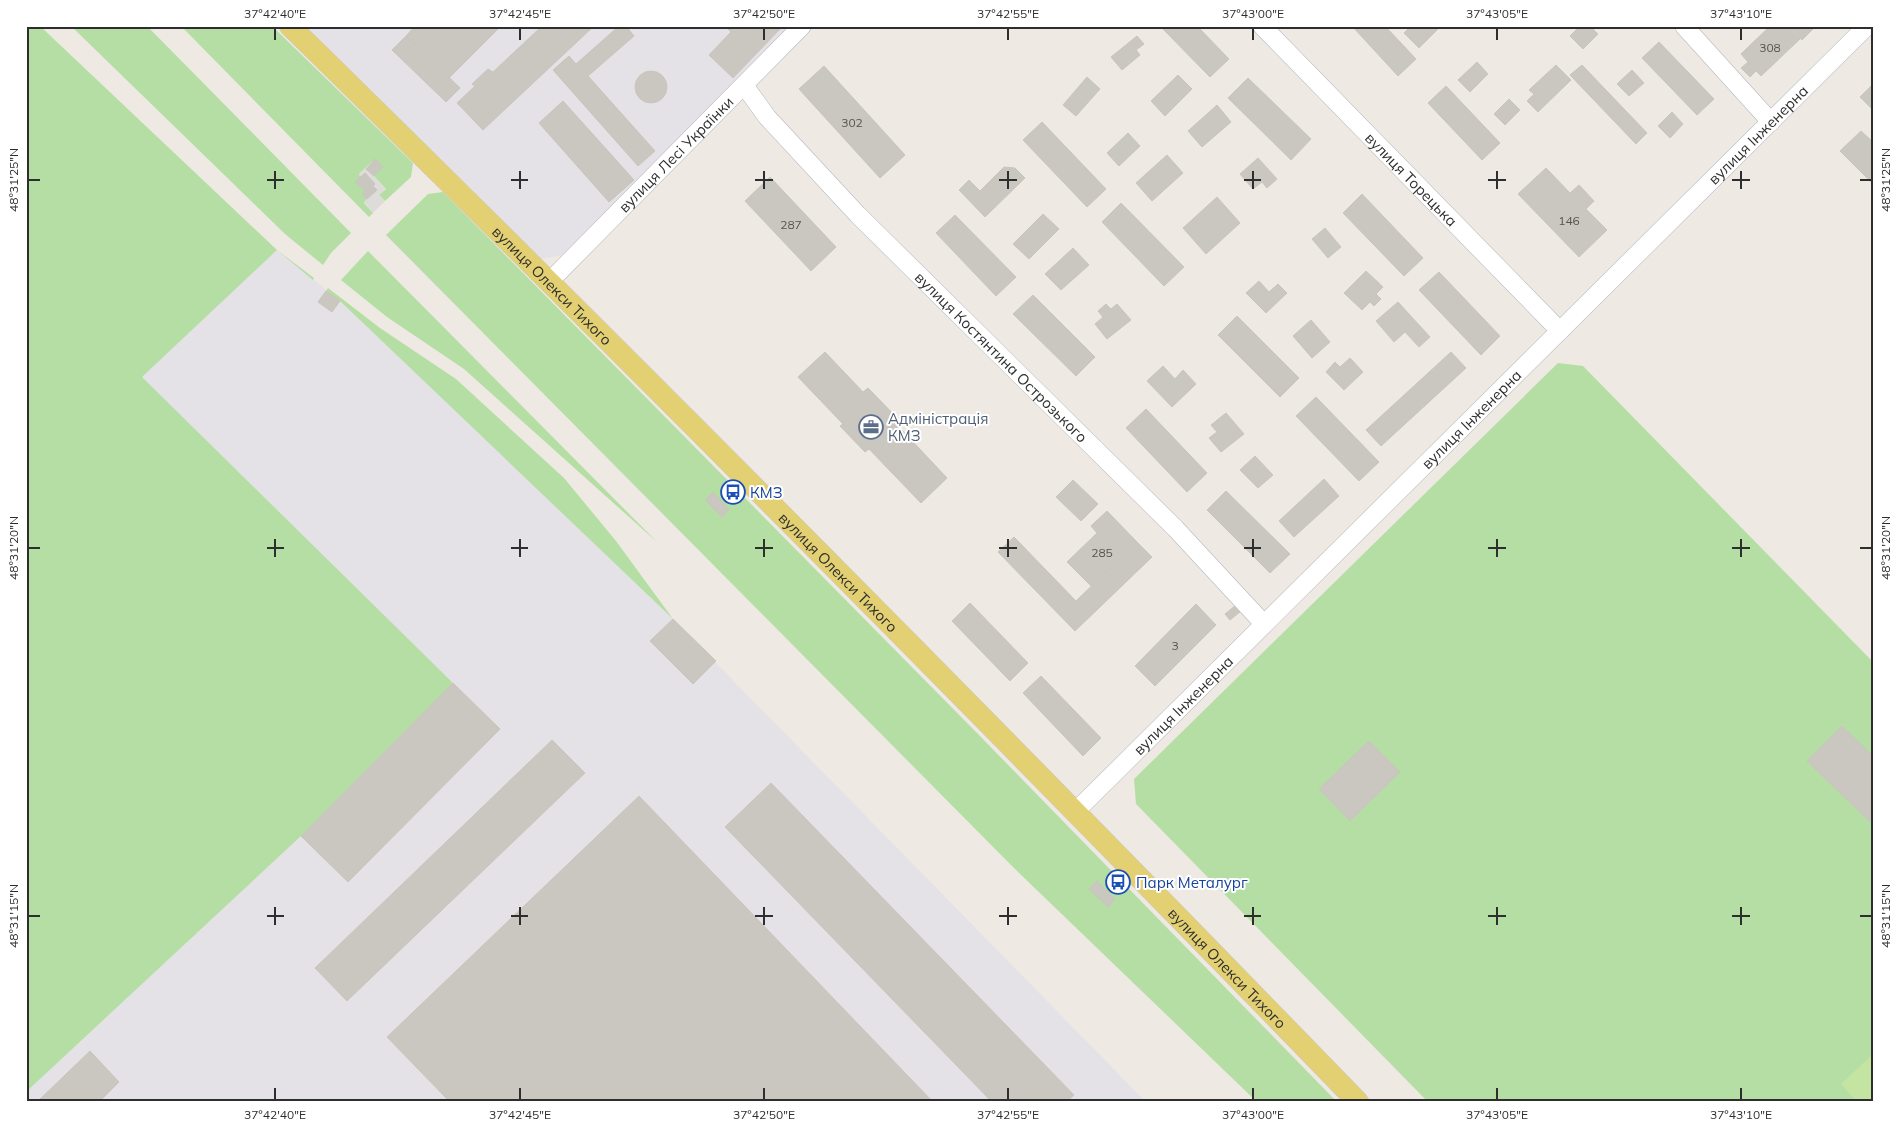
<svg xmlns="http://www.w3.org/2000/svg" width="1900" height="1128" viewBox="0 0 1900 1128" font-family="Mulish,sans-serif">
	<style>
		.industrial { fill: #e4e2e7 }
		.green { fill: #b5dea5 }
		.pitch { fill: #c4e4a2 }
		.plaza { fill: #dedcd9 }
		.building { fill: #cac7c0; stroke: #c9c5bc }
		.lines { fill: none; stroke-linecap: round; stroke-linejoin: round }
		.minor-casing { stroke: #b6b7c0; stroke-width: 19 }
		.major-casing { stroke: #c9c9c9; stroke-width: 22 }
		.minor { stroke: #fff; stroke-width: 18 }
		.major { stroke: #e3d072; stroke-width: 21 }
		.ticks { fill: none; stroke: #2e2e2e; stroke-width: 2 }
		.labels { text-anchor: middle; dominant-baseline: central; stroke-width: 4; stroke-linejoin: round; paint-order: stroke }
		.number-label { font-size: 12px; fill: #555452 }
		.street-label { font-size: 15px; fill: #2e2e2e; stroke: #fff }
		.service-label { font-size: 15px; fill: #4e5e75; stroke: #fff; text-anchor: start }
		.transit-label { font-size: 15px; fill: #164399; stroke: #fff; text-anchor: start }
		.neatline { fill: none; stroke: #2e2e2e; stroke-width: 2 }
		.ticks-label { font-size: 12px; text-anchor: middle; fill: #2e2e2e }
	</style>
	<rect width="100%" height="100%" fill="#eee9e2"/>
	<g class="industrial">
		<path d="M305 26H789L563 255 540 259Z"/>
		<path d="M277 250 340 301 673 619 1146 1102H26V1092L301 836 453 683 141 377Z"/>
	</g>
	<g class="green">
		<path d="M26 26H40L277 250 314 278 313 280 277 250 142 377 453 683 301 836 26 1092Z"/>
		<path d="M71 26H147L351 233 331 253 323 265 285 234Z"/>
		<path d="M181 26H272L413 163 411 177 385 201 379 195 386 189 374 176 383 167 375 159 359 174 361 177 355 182 365 191 362 194 367 199 364 203 373 213 369 217Z"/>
		<path d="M443 192 977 733 1337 1102H1257L1014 868 386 235 428 194Z"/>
		<path d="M368 251 657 542 464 369 387 317 341 280Z"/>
		<path d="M328 288 380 328 456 379 564 478 616 541 673 619 340 301 326 291Z"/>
		<path d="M1558 363 1583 366 1874 663V1102H1428L1136 804 1134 779Z"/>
	</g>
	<path class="pitch" d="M1874 1053V1102H1857L1841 1084Z"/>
	<path class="plaza" d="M368 165 367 169 386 189 379 195 385 201 373 213 364 202 377 190 373 186 375 184 365 173 361 177 359 175Z"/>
	<g class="building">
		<path d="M415 26H501L449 78 406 36Z"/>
		<path d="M542 26H594L483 130 457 103 475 86 472 84 488 69 493 72Z"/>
		<path d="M619 26H626L634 36 588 76 655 151 638 166 553 70 569 56 576 64Z"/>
		<path d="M725 26H783L733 78 709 55 731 32Z"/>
		<path d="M1160 26H1197L1229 59 1210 77Z"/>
		<path d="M1352 26H1385L1416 59 1398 76Z"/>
		<path d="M1411 26H1441L1419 48 1404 33Z"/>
		<path d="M1580 26H1590L1598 34 1583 49 1570 36Z"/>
		<path d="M1770 26H1788L1800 39 1761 76 1756 71 1750 77 1741 68 1748 62 1741 54Z"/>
		<path d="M1789 26H1816L1802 40Z"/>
		<path d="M406 36 460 88 446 102 392 50Z"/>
		<path d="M1137 36 1144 44 1136 50 1140 55 1122 70 1111 57Z"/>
		<path d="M1659 42 1714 99 1697 115 1642 58Z"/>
		<path d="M1477 62 1488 74 1470 92 1458 80Z"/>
		<path d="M1556 65 1571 80 1538 112 1527 101 1534 94 1529 90Z"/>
		<path d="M1582 65 1647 133 1636 144 1570 75Z"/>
		<path d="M824 66 905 155 880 178 799 89Z"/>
		<path d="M1632 70 1644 83 1629 96 1617 84Z"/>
		<circle cx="651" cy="87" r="16"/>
		<path d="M1178 75 1192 89 1165 116 1151 101Z"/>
		<path d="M1087 77 1100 89 1076 116 1063 105Z"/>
		<path d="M1248 78 1311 139 1291 160 1228 98Z"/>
		<path d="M1874 83V111L1860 97Z"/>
		<path d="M1446 86 1500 143 1482 160 1428 103Z"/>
		<path d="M1509 99 1520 110 1505 125 1494 114Z"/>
		<path d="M563 101 634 180 609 202 539 123Z"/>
		<path d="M1217 105 1231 122 1202 147 1188 131Z"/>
		<path d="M1672 112 1683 124 1670 138 1658 126Z"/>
		<path d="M1042 122 1106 189 1087 207 1023 140Z"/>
		<path d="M1861 131 1874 143V185L1840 151Z"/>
		<path d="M1128 133 1140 146 1119 166 1107 153Z"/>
		<path d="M1167 155 1183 173 1152 201 1136 183Z"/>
		<path d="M1258 158 1277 179 1267 188 1262 182 1253 189 1240 174Z"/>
		<path d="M375 159 383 167 374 176 366 169Z"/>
		<path d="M1004 167 1015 168 1025 178 985 217 959 190 969 180 980 191Z"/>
		<path d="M1546 168 1570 193 1579 185 1594 201 1586 209 1607 230 1579 257 1518 194Z"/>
		<path d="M365 173 375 184 373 186 377 190 367 199 362 194 365 191 355 182Z"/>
		<path d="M770 177 836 247 811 271 745 201Z"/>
		<path d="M1362 194 1423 258 1404 276 1343 213Z"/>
		<path d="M1217 197 1240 223 1206 254 1183 228Z"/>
		<path d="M1121 203 1184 267 1164 286 1102 222Z"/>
		<path d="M1043 214 1059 229 1029 259 1013 244Z"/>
		<path d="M955 215 1016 277 996 296 936 233Z"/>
		<path d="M1325 228 1341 247 1328 258 1312 239Z"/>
		<path d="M1073 248 1089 265 1061 290 1045 274Z"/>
		<path d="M1366 271 1383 287 1376 294 1381 299 1374 306 1370 302 1362 310 1344 293Z"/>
		<path d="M1439 272 1500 336 1481 355 1419 290Z"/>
		<path d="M1259 281 1269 292 1278 284 1287 293 1266 313 1246 293Z"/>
		<path d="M326 291 340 301 332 312 318 302Z"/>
		<path d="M1033 295 1095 357 1076 376 1013 314Z"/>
		<path d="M1398 302 1430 337 1419 347 1405 332 1394 342 1376 321Z"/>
		<path d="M1106 304 1111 309 1117 304 1131 320 1107 339 1095 324 1103 317 1098 311Z"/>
		<path d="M1237 316 1299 378 1280 397 1218 335Z"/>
		<path d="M1311 320 1330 342 1312 358 1293 336Z"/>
		<path d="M825 352 863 392 868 388 903 424 900 428 947 478 921 503 869 449 865 452 840 426 843 424 798 377Z"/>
		<path d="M1451 352 1466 368 1381 446 1366 430Z"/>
		<path d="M1350 358 1363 372 1344 390 1326 372 1335 362 1340 367Z"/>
		<path d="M1163 366 1175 379 1183 370 1196 384 1172 407 1147 381Z"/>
		<path d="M1316 397 1379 462 1359 481 1296 416Z"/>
		<path d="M1146 409 1207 473 1187 492 1126 428Z"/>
		<path d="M1226 413 1244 434 1221 452 1209 438 1217 432 1211 425Z"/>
		<path d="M1255 456 1273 475 1258 488 1240 470Z"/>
		<path d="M1324 479 1339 496 1294 537 1279 521Z"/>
		<path d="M1073 480 1098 504 1081 521 1056 497Z"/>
		<path d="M1226 491 1290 554 1270 573 1207 510Z"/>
		<path d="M713 492 729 509 722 517 705 500Z"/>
		<path d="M1107 511 1137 542 1091 586 1067 562 1097 533 1091 526Z"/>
		<path d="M1014 537 1076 601 1137 542 1152 557 1075 631 998 552Z"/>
		<path d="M970 603 1028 663 1010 681 952 621Z"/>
		<path d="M1196 604 1216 625 1155 686 1135 666Z"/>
		<path d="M1236 605 1241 611 1230 620 1225 614Z"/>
		<path d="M673 619 716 661 693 684 650 641Z"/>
		<path d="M1041 676 1101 738 1083 756 1023 693Z"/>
		<path d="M453 683 500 729 348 882 301 836Z"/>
		<path d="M1842 726 1874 757V816L1869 821 1807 761Z"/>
		<path d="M552 740 585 773 347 1001 315 968Z"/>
		<path d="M1369 741 1400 772 1350 821 1319 789Z"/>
		<path d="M771 783 1074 1095 1066 1102H992L725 827Z"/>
		<path d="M639 796 933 1102H450L387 1037Z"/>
		<path d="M1097 881 1115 899 1108 907 1089 889Z"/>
		<path d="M90 1051 119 1082 99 1102H37Z"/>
	</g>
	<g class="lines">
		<g class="minor-casing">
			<g id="minor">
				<path id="s1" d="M1262 26 1560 331"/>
				<path d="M1684 26 1771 122"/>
				<path id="s2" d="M744 85 767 117 858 215 1175 528 1264 624"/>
				<path id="s3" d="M549 282 802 26"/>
				<path id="s4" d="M1075 812 1867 26"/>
			</g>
		</g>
		<g class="major-casing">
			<g id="major">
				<path id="s5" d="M290 26C651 380 1006 739 1358 1102"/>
			</g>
		</g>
		<use href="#minor" class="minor"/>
		<use href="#major" class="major"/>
	</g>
	<path class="ticks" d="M275 28V40M520 28V40M764 28V40M1008 28V40M1253 28V40M1497 28V40M1741 28V40M275 171V189M520 171V189M764 171V189M1008 171V189M1253 171V189M1497 171V189M1741 171V189M28 180H40M267 180H284M511 180H528M755 180H773M999 180H1017M1244 180H1261M1488 180H1506M1732 180H1750M1860 180H1872M275 539V557M520 539V557M764 539V557M1008 539V557M1253 539V557M1497 539V557M1741 539V557M28 548H40M267 548H284M511 548H528M755 548H773M999 548H1017M1244 548H1261M1488 548H1506M1732 548H1750M1860 548H1872M275 907V925M520 907V925M764 907V925M1008 907V925M1253 907V925M1497 907V925M1741 907V925M28 916H40M267 916H284M511 916H528M755 916H773M999 916H1017M1244 916H1261M1488 916H1506M1732 916H1750M1860 916H1872M275 1088V1100M520 1088V1100M764 1088V1100M1008 1088V1100M1253 1088V1100M1497 1088V1100M1741 1088V1100"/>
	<defs>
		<g id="office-ring" transform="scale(1.25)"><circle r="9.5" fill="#fff" stroke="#5c6f8a" stroke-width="1.5"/><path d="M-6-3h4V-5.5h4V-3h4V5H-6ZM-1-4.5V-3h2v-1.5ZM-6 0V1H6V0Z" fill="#5c6f8a"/></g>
		<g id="bus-ring" transform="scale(1.25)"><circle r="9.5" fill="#fff" stroke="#1a4fb4" stroke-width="1.5"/><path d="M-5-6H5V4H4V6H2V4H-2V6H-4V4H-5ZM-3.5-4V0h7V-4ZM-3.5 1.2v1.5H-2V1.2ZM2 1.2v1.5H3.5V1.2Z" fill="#1a4fb4"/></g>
	</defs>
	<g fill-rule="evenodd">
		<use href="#office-ring" x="871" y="427"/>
		<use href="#bus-ring" x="733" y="492"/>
		<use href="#bus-ring" x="1118" y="882"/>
	</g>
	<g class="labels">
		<g class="number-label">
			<text x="1770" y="47">308</text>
			<text x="852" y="122">302</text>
			<text x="1569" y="220">146</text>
			<text x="791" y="224">287</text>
			<text x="1102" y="552">285</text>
			<text x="1175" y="645">3</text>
		</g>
		<g class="street-label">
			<text stroke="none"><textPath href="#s4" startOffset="962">вулиця Інженерна</textPath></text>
			<text stroke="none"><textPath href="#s3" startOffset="180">вулиця Лесі Українки</textPath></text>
			<text stroke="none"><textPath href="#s1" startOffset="214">вулиця Торецька</textPath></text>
			<text stroke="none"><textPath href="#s5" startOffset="369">вулиця Олекси Тихого</textPath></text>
			<text stroke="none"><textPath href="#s2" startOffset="375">вулиця Костянтина Острозького</textPath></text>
			<text stroke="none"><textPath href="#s4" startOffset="558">вулиця Інженерна</textPath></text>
			<text stroke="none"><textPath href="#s5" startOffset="774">вулиця Олекси Тихого</textPath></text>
			<text stroke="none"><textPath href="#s4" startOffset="152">вулиця Інженерна</textPath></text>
			<text stroke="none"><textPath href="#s5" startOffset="1329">вулиця Олекси Тихого</textPath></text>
		</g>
		<g class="service-label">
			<text x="888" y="418">Адміністрація<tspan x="888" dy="17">КМЗ</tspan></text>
		</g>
		<g class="transit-label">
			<text x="750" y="492">КМЗ</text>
			<text x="1136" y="882">Парк Металург</text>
		</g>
	</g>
	<rect width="1900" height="1128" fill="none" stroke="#ffffff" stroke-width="55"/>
	<rect x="28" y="28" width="1844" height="1072" class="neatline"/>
	<g class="ticks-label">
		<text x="275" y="18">37°42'40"E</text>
		<text x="520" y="18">37°42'45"E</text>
		<text x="764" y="18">37°42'50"E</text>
		<text x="1008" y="18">37°42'55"E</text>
		<text x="1253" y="18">37°43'00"E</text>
		<text x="1497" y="18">37°43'05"E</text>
		<text x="1741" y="18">37°43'10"E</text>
		<text transform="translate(14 180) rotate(-90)" y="4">48°31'25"N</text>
		<text transform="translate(1886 180) rotate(-90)" y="4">48°31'25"N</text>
		<text transform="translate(14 548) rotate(-90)" y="4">48°31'20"N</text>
		<text transform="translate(1886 548) rotate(-90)" y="4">48°31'20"N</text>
		<text transform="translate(14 916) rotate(-90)" y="4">48°31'15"N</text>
		<text transform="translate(1886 916) rotate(-90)" y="4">48°31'15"N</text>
		<text x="275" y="1119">37°42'40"E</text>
		<text x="520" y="1119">37°42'45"E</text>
		<text x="764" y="1119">37°42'50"E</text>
		<text x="1008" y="1119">37°42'55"E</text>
		<text x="1253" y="1119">37°43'00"E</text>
		<text x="1497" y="1119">37°43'05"E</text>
		<text x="1741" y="1119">37°43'10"E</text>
	</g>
</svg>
